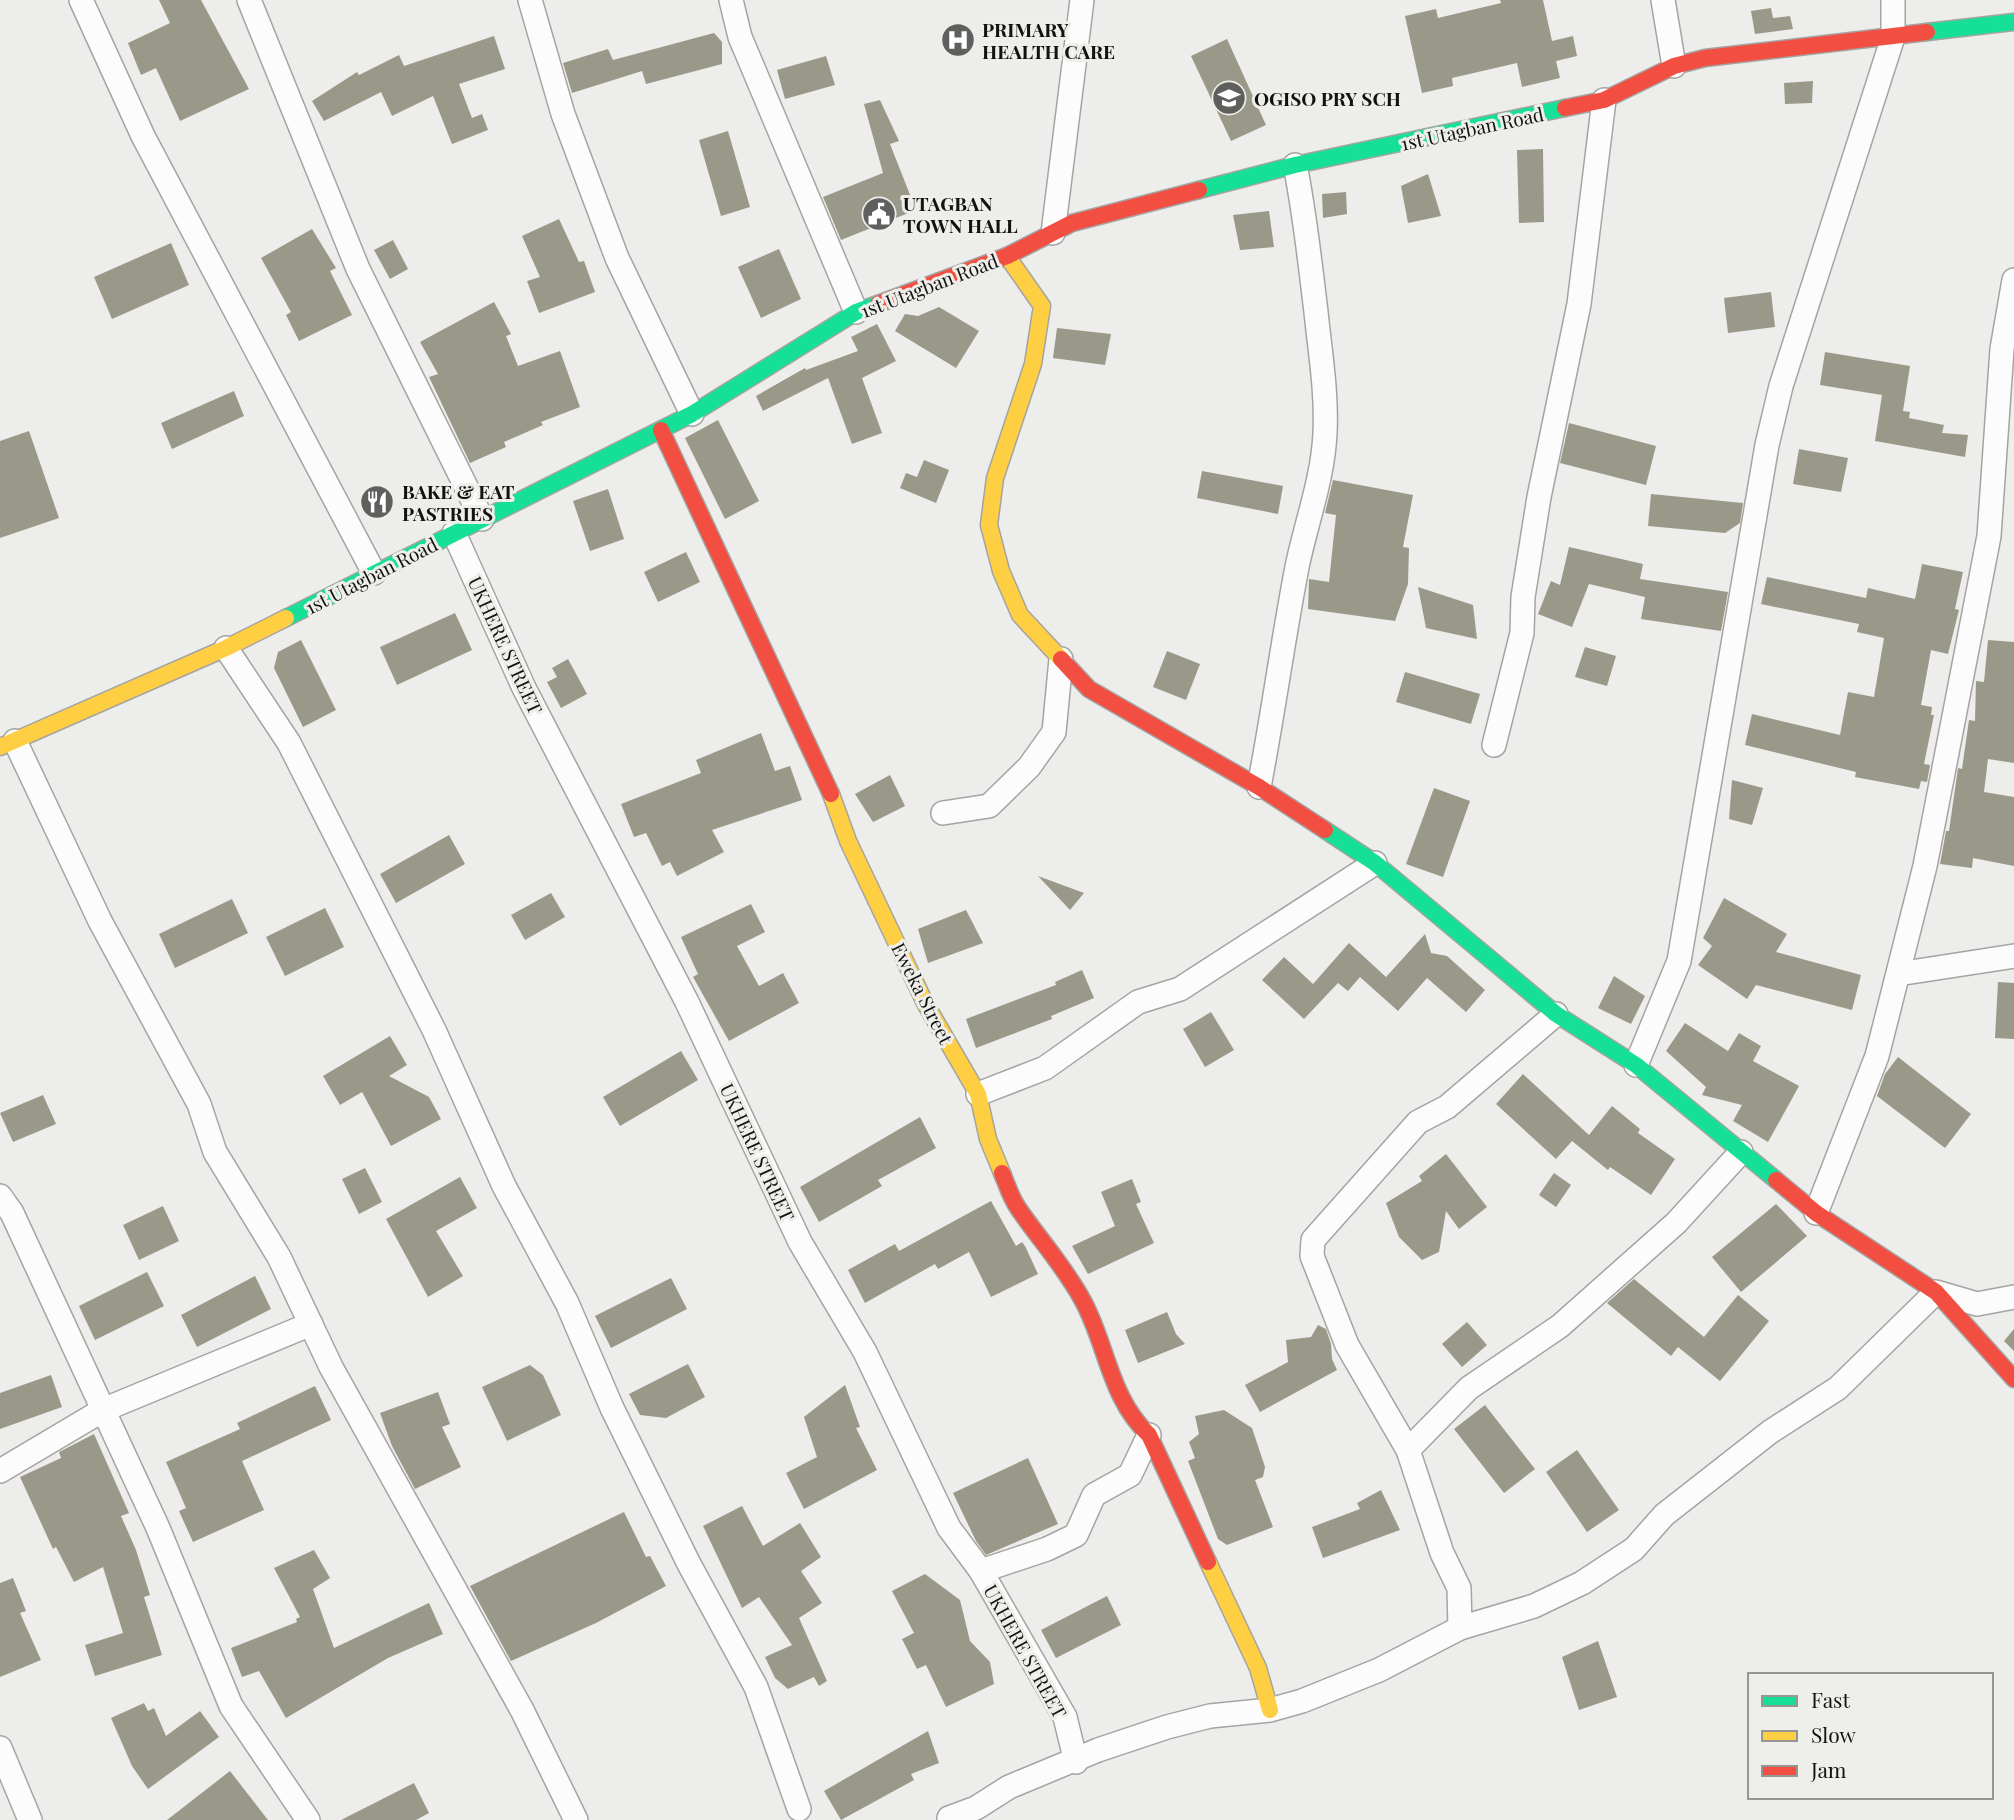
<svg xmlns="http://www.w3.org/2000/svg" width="2014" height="1820" viewBox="0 0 2014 1820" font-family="'Playfair Display',serif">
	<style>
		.building { fill: #9a9989 }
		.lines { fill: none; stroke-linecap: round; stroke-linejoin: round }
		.street-casing { stroke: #a4a4a2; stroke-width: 26 }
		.fast-casing { stroke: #a4a4a2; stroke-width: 19 }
		.slow-casing { stroke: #a4a4a2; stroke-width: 19 }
		.jam-casing { stroke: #a4a4a2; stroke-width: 19 }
		.street { stroke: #fcfcfc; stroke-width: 23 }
		.fast { stroke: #16e098; stroke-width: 16 }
		.slow { stroke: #ffcf43; stroke-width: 16 }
		.jam { stroke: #f24e42; stroke-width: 16 }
		.labels { text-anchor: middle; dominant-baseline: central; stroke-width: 6; stroke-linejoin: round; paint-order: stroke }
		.poi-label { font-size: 19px; font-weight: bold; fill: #121211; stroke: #eeeeea; text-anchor: start }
		.street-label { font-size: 19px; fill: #121211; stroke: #eeeeea }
	</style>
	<rect width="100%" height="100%" fill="#ededeb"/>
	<g class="building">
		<path d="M159 0H201L249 89 180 121 156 68 141 75 128 43 170 23Z"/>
		<path d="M1500 0H1543L1552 41 1573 36 1577 56 1556 61 1560 78 1522 87 1517 63 1452 78 1453 86 1422 93 1405 16 1436 9 1438 18 1501 3Z"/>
		<path d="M1771 8 1773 18 1790 16 1793 29 1755 34 1751 11Z"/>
		<path d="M714 33 722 42V64L646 84 642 71 572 93 563 63 608 49 613 60Z"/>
		<path d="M494 36 505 69 459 84 472 118 482 114 488 130 452 144 433 96 392 116 381 92 324 121 312 101 357 72 359 75 399 55 404 66Z"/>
		<path d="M1227 39 1266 125 1231 141 1191 56Z"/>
		<path d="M826 56 835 85 785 99 777 70Z"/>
		<path d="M1813 81 1812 103 1785 104 1784 83Z"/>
		<path d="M880 100 899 141 890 144 916 210 841 240 823 197 883 173 864 104Z"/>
		<path d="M728 131 750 207 721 216 699 140Z"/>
		<path d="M1543 149 1544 222 1519 223 1517 150Z"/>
		<path d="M1428 174 1441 216 1408 223 1401 186Z"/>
		<path d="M1346 192 1347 214 1323 218 1322 194Z"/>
		<path d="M1269 211 1274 247 1240 250 1233 215Z"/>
		<path d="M559 219 579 262 584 261 595 292 539 313 527 281 540 277 522 236Z"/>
		<path d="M312 229 336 268 330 271 352 315 299 341 286 315 291 312 261 258Z"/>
		<path d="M393 240 408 269 390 279 374 250Z"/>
		<path d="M171 243 189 285 112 319 94 277Z"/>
		<path d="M779 249 801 299 761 318 738 267Z"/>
		<path d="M1771 292 1775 327 1728 333 1724 298Z"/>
		<path d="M494 302 511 334 506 336 518 366 560 351 580 407 541 422 543 425 504 442 506 447 470 463 429 377 438 374 420 342Z"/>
		<path d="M939 307 979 331 956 368 895 331 905 314 918 316Z"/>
		<path d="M877 324 896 361 862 378 882 433 852 444 828 378 763 411 756 396 805 368 806 370 858 351 851 337Z"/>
		<path d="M1057 328 1111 334 1105 365 1053 358Z"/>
		<path d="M1825 352 1910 366 1903 411 1910 412 1909 418 1944 425 1942 433 1968 435 1965 457 1875 441 1882 395 1820 385Z"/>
		<path d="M234 391 244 416 172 449 161 423Z"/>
		<path d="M718 420 759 501 725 519 685 438Z"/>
		<path d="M1569 423 1656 446 1646 485 1560 463Z"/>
		<path d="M29 431 59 518 0 538V441Z"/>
		<path d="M1799 449 1848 458 1841 492 1793 484Z"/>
		<path d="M924 460 949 470 936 503 900 488 906 473 917 477Z"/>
		<path d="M1202 471 1283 486 1278 514 1197 498Z"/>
		<path d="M1333 480 1413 495 1403 547 1409 548 1408 584 1395 621 1308 609 1309 579 1329 582 1336 515 1325 513Z"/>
		<path d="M608 489 624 539 590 551 573 501Z"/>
		<path d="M1651 494 1743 503 1740 523 1725 533 1648 526Z"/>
		<path d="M1569 547 1643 564 1640 579 1728 592 1721 631 1641 619 1645 597 1589 584 1572 627 1538 614 1551 581 1560 585Z"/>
		<path d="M686 552 700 582 658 602 644 572Z"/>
		<path d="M1922 564 1963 572 1955 609 1959 610 1948 654 1931 650 1921 705 1932 707 1931 715H1934L1924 764 1930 765 1927 782 1921 781 1919 789 1855 777 1856 772 1745 745 1752 714 1840 735 1848 692 1874 697 1884 638 1857 632 1859 624 1761 604 1767 577 1866 598 1868 588 1915 599Z"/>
		<path d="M1418 587 1473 605 1477 639 1426 628Z"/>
		<path d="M455 613 472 650 397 685 380 647Z"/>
		<path d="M301 640 336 710 303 727 274 668 278 652Z"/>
		<path d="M1988 640 2014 642V763L1988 759 1984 792 2014 797V866L1973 858 1972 868 1940 864 1946 831H1949L1958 768 1962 769 1969 720 1975 721 1976 681 1984 682Z"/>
		<path d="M1585 647 1616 656 1607 686 1575 677Z"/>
		<path d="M1167 651 1200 664 1186 700 1153 687Z"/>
		<path d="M568 659 587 694 561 708 547 682 557 677 552 668Z"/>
		<path d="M1405 672 1480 694 1471 724 1396 702Z"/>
		<path d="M761 733 775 771 790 766 802 800 712 830 724 852 677 876 670 862 662 866 646 833 634 837 621 804 701 773 696 760Z"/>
		<path d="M890 775 905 806 873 822 855 794Z"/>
		<path d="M1732 780 1763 788 1752 825 1729 819Z"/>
		<path d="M1434 788 1470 801 1443 877 1406 864Z"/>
		<path d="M449 835 465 864 396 903 380 874Z"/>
		<path d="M1038 876 1084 893 1070 910Z"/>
		<path d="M551 893 565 917 525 940 511 915Z"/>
		<path d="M1724 898 1787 934 1776 952 1861 975 1852 1010 1756 985 1747 999 1698 965 1712 946 1703 938Z"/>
		<path d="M232 899 248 933 175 968 159 934Z"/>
		<path d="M751 904 765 932 737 946 759 986 783 973 799 1003 729 1041 693 977 698 974 681 937Z"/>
		<path d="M325 908 344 947 285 976 266 937Z"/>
		<path d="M966 910 983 943 928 963 918 929Z"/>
		<path d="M1425 934 1431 953 1447 956 1485 990 1466 1012 1427 978 1398 1011 1360 977 1348 991 1338 983 1304 1019 1262 980 1284 957 1313 984 1349 943 1386 977Z"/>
		<path d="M1082 970 1094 998 1051 1016 1052 1019 976 1048 966 1019 1056 985 1055 982Z"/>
		<path d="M1614 976 1645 996 1631 1024 1598 1008Z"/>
		<path d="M1998 982 2014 983V1039L1995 1038Z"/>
		<path d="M1211 1012 1234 1050 1205 1067 1183 1029Z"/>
		<path d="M1685 1023 1728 1051 1739 1033 1761 1046 1753 1061 1799 1086 1768 1142 1733 1121 1742 1105 1702 1095 1706 1087 1666 1051Z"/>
		<path d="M390 1036 407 1065 389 1076 429 1097 441 1119 391 1146 362 1092 340 1105 323 1076Z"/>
		<path d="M681 1051 698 1080 620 1126 603 1097Z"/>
		<path d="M1898 1057 1971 1114 1945 1148 1877 1096 1885 1074Z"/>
		<path d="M1523 1074 1589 1135 1612 1106 1640 1129 1638 1133 1675 1159 1651 1195 1610 1167 1608 1170 1572 1141 1556 1159 1496 1104Z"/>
		<path d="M43 1095 56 1124 13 1142 0 1113Z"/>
		<path d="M920 1117 936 1148 878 1180 882 1186 819 1222 800 1187Z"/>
		<path d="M1446 1154 1487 1207 1459 1229 1446 1211 1439 1252 1422 1260 1399 1237 1386 1203 1422 1181 1419 1176Z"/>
		<path d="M365 1168 382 1202 359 1214 342 1179Z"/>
		<path d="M1554 1173 1571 1185 1556 1207 1539 1195Z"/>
		<path d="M460 1177 477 1208 436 1231 463 1276 428 1297 386 1219Z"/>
		<path d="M1132 1179 1141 1202 1136 1204 1154 1243 1088 1274 1072 1246 1115 1226 1101 1192Z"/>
		<path d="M991 1201 1016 1246 1022 1242 1025 1246 1038 1274 991 1297 969 1252 938 1269 935 1264 865 1303 848 1270 895 1244 899 1251Z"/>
		<path d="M1776 1204 1807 1236 1741 1292 1712 1257Z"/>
		<path d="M163 1206 179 1241 139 1260 123 1225Z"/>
		<path d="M147 1272 164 1306 95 1340 79 1306Z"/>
		<path d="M255 1276 271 1309 197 1347 181 1315Z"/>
		<path d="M671 1278 687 1309 611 1348 595 1316Z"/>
		<path d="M1634 1279 1704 1337 1738 1295 1769 1321 1720 1381 1678 1347 1671 1356 1607 1303Z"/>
		<path d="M1167 1312 1176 1334 1185 1344 1138 1363 1125 1330Z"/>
		<path d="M1467 1322 1487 1345 1462 1367 1442 1344Z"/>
		<path d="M1318 1325 1326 1329 1331 1344 1332 1359 1337 1370 1260 1412 1245 1385 1288 1362 1286 1340 1311 1337Z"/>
		<path d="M2014 1329V1351L2004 1341Z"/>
		<path d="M688 1364 705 1397 666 1418 640 1415 629 1394Z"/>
		<path d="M530 1365 543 1375 561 1415 507 1441 482 1387Z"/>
		<path d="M51 1375 62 1407 0 1429V1393Z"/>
		<path d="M845 1385 860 1427 856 1428 877 1470 804 1509 786 1473 817 1457 804 1417Z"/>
		<path d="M315 1386 331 1420 242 1461 264 1510 193 1542 179 1511 186 1508 166 1462 240 1429 237 1423Z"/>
		<path d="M438 1392 450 1424 442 1427 461 1467 415 1489 392 1446 380 1413Z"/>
		<path d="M1485 1405 1535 1469 1504 1493 1454 1429Z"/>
		<path d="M1224 1410 1252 1428 1265 1467 1263 1477 1255 1480 1273 1527 1227 1545 1218 1539 1188 1461 1195 1458 1189 1442 1199 1434 1195 1416Z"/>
		<path d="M94 1434 129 1513 121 1516 136 1550 150 1595 144 1597 162 1655 95 1676 85 1645 123 1633 103 1567 74 1582 56 1547 53 1549 20 1477 61 1458 59 1452Z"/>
		<path d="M1577 1450 1619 1510 1587 1532 1546 1472Z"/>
		<path d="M1028 1458 1058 1524 986 1555 976 1541 953 1493Z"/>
		<path d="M1381 1490 1400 1530 1323 1558 1312 1527 1360 1509 1357 1503Z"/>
		<path d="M742 1506 763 1546 800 1523 821 1557 801 1571 822 1603 799 1618 827 1681 819 1686 814 1677 788 1689 775 1678 765 1657 792 1645 759 1597 742 1608 703 1526Z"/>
		<path d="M624 1512 646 1557 650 1556 666 1586 596 1623 511 1661 470 1586Z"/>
		<path d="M314 1550 330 1578 313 1589 334 1648 429 1603 443 1634 388 1658 286 1718 259 1671 242 1677 231 1648 297 1622 296 1619 300 1617 274 1568Z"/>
		<path d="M925 1574 960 1600 970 1641 990 1662 994 1684 946 1707 926 1665 917 1669 902 1639 914 1633 892 1591Z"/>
		<path d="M13 1578 26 1611 20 1613 41 1660 0 1677V1583Z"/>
		<path d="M1107 1596 1121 1625 1056 1658 1041 1630Z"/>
		<path d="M1598 1641 1617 1697 1579 1710 1562 1657Z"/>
		<path d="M144 1703 148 1711 154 1708 166 1736 200 1711 219 1737 148 1789 132 1766 111 1718Z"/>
		<path d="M928 1731 939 1763 911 1774 914 1780 841 1820 824 1791Z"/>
		<path d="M230 1771 268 1820H167Z"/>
		<path d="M414 1783 429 1813 416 1820H341Z"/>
	</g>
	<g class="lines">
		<g class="street-casing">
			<g id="street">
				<path d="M81 0 143 136 374 573"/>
				<path d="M249 0 358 269 482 519"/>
				<path d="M530 0 563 114 617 258 692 414"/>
				<path d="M731 0 740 37 856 312"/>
				<path d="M1663 0 1674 66"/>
				<path d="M1053 233 1082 0"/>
				<path d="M454 533 524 688 687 1002 800 1242 865 1352 949 1528 981 1571 1065 1717 1076 1762"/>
				<path d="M226 648 289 743 434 1030 504 1186 567 1303 612 1408 689 1564 756 1687 799 1809"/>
				<path d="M15 741 100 921 199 1104 215 1152 279 1257 331 1367 522 1710 576 1820"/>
				<path d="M1494 745 1522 633 1523 597 1539 497 1579 304 1604 100"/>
				<path d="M1259 787C1273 714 1283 640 1297 567 1306 523 1323 479 1325 433 1327 392 1320 352 1316 312 1310 263 1305 214 1295 165"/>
				<path d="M943 813 989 806 1029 767 1054 732 1061 659"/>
				<path d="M1898 974 2014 956"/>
				<path d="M1636 1065 1679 961 1767 445 1781 386 1893 37V0"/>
				<path d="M978 1094 1045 1068 1138 1002 1180 989 1375 863"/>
				<path d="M0 1196 12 1213 158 1528 231 1706 308 1820"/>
				<path d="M1816 1213 1877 1056 1925 866 1989 536 2002 349 2014 280"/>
				<path d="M1408 1450 1469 1388 1560 1326 1676 1223 1741 1152"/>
				<path d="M0 1471 103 1410 311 1324"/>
				<path d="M981 1571 1047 1549 1076 1535 1094 1495 1130 1475 1149 1435"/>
				<path d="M1460 1628 1459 1588 1442 1553 1408 1450 1347 1345 1312 1256 1313 1240 1418 1122 1447 1107 1556 1014"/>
				<path d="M0 1748 30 1820"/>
				<path d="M949 1818 976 1808 1009 1787 1098 1750 1167 1727 1210 1716 1270 1710 1302 1701 1379 1670 1460 1628 1534 1606 1582 1583 1634 1549 1664 1515 1770 1432 1838 1388 1936 1292 1977 1304 2014 1297"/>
			</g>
		</g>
		<g class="fast-casing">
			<g id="fast">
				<path d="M1927 32 2014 22"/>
				<path d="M1199 190 1295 165 1565 108"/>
				<path d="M286 618 692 414 856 312 878 304"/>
				<path d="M1325 830 1375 863 1556 1014 1636 1065 1776 1180"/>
			</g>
		</g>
		<g class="slow-casing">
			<g id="slow">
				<path d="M1007 256 1042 306 1033 364 995 478 989 525 1001 571 1020 615 1061 659"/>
				<path d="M0 747 226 648 286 618"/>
				<path d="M831 794 848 841 925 1003 978 1094 988 1139 1002 1173"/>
				<path d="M1208 1562 1258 1668 1270 1710"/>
			</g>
		</g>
		<g class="jam-casing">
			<g id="jam">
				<path d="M1565 108 1604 100 1674 66 1705 58 1927 32"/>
				<path d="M878 304 1007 256 1072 223 1199 190"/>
				<path d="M661 430 831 794"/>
				<path d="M1061 659 1089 689 1259 787 1325 830"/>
				<path d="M1002 1173C1007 1185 1011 1198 1018 1208 1039 1239 1065 1267 1083 1301 1107 1345 1110 1399 1149 1435L1208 1562"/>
				<path d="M1776 1180 1816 1213 1936 1292 2014 1379"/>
			</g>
		</g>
		<use href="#street" class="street"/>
		<use href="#fast" class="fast"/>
		<use href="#slow" class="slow"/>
		<use href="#jam" class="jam"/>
	</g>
	<defs>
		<g id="hospital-disc" transform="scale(1.75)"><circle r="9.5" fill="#5f5f5d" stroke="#eeeeea"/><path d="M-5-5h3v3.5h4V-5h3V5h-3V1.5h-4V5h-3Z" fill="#fff"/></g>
		<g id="school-disc" transform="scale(1.75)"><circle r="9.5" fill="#5f5f5d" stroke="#eeeeea"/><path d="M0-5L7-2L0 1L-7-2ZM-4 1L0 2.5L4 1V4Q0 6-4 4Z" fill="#fff"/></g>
		<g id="civic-disc" transform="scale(1.75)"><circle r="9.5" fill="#5f5f5d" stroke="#eeeeea"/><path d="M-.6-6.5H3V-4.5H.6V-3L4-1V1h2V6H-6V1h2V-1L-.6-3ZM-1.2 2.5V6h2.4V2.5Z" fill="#fff"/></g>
		<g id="restaurant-disc" transform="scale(1.75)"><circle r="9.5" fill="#5f5f5d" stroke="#eeeeea"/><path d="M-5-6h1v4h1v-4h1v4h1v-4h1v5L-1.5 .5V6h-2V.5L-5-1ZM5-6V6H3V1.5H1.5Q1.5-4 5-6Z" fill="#fff"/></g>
	</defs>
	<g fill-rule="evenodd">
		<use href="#hospital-disc" x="958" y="40"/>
		<use href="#school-disc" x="1229" y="98"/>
		<use href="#civic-disc" x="879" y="214"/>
		<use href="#restaurant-disc" x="377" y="502"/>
	</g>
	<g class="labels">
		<g class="poi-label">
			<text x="982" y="29">PRIMARY<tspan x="982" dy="22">HEALTH CARE</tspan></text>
			<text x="1254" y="98">OGISO PRY SCH</text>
			<text x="903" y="203">UTAGBAN<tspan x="903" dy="22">TOWN HALL</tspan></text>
			<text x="402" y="491">BAKE &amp; EAT<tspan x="402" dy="22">PASTRIES</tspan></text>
		</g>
		<g class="street-label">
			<text transform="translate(1472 128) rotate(-12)">1st Utagban Road</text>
			<text transform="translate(929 285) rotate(-21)">1st Utagban Road</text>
			<text transform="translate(371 575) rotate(-27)">1st Utagban Road</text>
			<text transform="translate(506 645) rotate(65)">UKHERE STREET</text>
			<text transform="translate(923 993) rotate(63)">Eweka Street</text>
			<text transform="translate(758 1152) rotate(65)">UKHERE STREET</text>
			<text transform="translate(1026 1651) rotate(61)">UKHERE STREET</text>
		</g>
	</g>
	<rect x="1748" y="1673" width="245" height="126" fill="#eeeeea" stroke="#969693" stroke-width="2"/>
	<rect x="1762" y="1696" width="35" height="10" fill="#16e098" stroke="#969693" stroke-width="2"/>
	<text x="1811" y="1708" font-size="21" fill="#121211">Fast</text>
	<rect x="1762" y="1731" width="35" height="10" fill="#ffcf43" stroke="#969693" stroke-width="2"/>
	<text x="1811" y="1743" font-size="21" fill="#121211">Slow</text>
	<rect x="1762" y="1766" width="35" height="10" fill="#f24e42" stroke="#969693" stroke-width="2"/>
	<text x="1811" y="1778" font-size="21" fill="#121211">Jam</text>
</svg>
